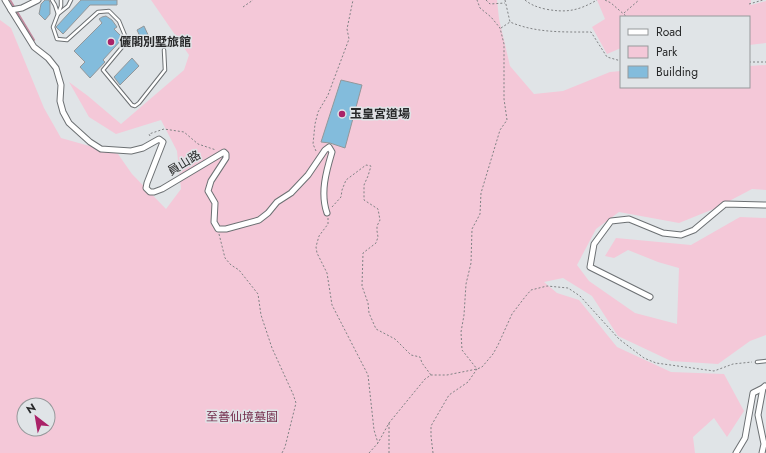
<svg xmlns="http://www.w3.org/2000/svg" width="766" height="453" viewBox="0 0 766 453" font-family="Jost,'Noto Sans TC',sans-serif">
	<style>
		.green { fill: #f4c8d8; fill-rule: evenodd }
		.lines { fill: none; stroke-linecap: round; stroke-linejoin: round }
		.stream { stroke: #c38a9f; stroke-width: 2 }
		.building { fill: #83bcdc; stroke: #93979a }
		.lane-casing { stroke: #6c7073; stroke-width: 4.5 }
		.street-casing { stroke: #6c7073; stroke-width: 7 }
		.path { stroke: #808284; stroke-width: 1; stroke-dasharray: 2 2; stroke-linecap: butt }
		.lane { stroke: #fff; stroke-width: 2.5 }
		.street { stroke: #fff; stroke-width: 5 }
		.poi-dot { fill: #aa2268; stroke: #e0e4e7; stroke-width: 1.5 }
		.labels { text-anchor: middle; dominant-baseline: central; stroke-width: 3; stroke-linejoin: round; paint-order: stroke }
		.poi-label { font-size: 12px; font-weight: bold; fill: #28292a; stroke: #e0e4e7; text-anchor: start }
		.street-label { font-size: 12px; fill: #28292a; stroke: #e0e4e7 }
		.park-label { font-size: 12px; fill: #742e4d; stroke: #e0e4e7 }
	</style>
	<rect width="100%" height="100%" fill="#e0e4e7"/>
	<g class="green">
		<path d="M151 0H497L499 19 510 66 534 94 563 91 610 72 621 71V87H749V66L766 65V190L752 189 716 208 679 223 619 212 596 229 577 265 589 281 635 313 677 324 679 268 658 262 628 250 614 258 605 256 616 238 691 245 740 217 766 218V335L750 341 718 364 671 361 618 336 592 296 563 278 544 282 557 293 579 300 617 347 671 372 724 374 744 411 727 437 714 418 693 437 695 453H0V20L11 28 44 108 61 138 118 154 132 174 166 209 181 189 177 151 161 120 116 134 89 117 69 82 88 96 121 124 184 70 189 55ZM340 81 361 85 344 147 321 142ZM24 405H48V429H24Z"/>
		<path d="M597 0H751V5L766 1V43L749 45V17H621V48L607 54 592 27 605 19Z"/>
	</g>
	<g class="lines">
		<path class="stream" d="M10 0 34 40"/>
	</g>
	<g class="building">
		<path d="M45 0H49L50 3V14L45 20 39 14 41 4Z"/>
		<path d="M81 0H117V5H90L63 34 56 27Z"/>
		<path d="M106 16 112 20 117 27 114 29 123 38 103 60 105 62 90 78 80 67 85 62 74 51 102 23 99 19 102 17Z"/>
		<path d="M144 26 149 37 142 41 137 30Z"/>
		<path d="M132 58 139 66 120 85 114 77Z"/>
		<path d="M341 80 362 85 345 148 330 143 321 142Z"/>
	</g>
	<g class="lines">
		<g class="lane-casing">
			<g id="lane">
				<path d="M52 0 55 5 58 14 68 6 71 0"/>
				<path d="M61 0V6L53 27 57 39 67 40 98 12 109 11 119 21 126 38 123 46 103 70 132 105 135 106 139 103 165 70 164 50"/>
				<path d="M757 362 766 361"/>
			</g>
		</g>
		<g class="street-casing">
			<g id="street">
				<path d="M5 0 11 10 22 8 38 0"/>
				<path d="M11 10 34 47 48 58 56 68 61 85 60 101 63 112 69 123 90 142 101 149 131 151 143 148 159 139 163 142 147 183 146 188 150 192H154L162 189 224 152 226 154V158L211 181 208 191 215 203 214 222 218 229H226L259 220 268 213 277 202 291 193 308 175 325 150 329 147 332 152C326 172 320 193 327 213"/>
				<path d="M650 297 590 267 594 244 611 221 629 219 663 233 681 235 694 230 725 204 766 205"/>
				<path d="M736 453 745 438 753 393 763 388"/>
				<path d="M762 453 764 444 758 415 763 388 765 386"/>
			</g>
		</g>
		<g class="path">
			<path d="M486 0 490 4 505 3"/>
			<path d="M505 0 510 22C536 33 563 32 591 32L607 57 621 61"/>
			<path d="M525 0C531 5 537 7 545 9 566 13 578 11 597 0"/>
			<path d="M605 0 611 3 627 17"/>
			<path d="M749 4 763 0"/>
			<path d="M243 7 253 0"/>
			<path d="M624 13 639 0"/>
			<path d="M501 28 510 22"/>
			<path d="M749 62H766"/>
			<path d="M150 136 149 134 164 129 184 132 198 144 216 150"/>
			<path d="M316 151 313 144 315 124 318 112 328 95 349 39 347 29 353 0"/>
			<path d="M332 207 341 197 342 190 346 180 366 165 371 166 368 176 364 185V200L378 209 380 220 377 226V231L378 237 376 243 363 253 362 286 368 303 369 313 376 329 395 339 411 355 420 357 422 363 431 375"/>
			<path d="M328 218V224L319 236 317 243 316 247 317 253 327 273 332 305 368 375 374 430 378 443"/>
			<path d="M219 234 225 258 231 265 239 270 258 294 261 315 272 348 293 394 296 403 285 447 282 453"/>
			<path d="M389 423V453"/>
			<path d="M369 453 378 443 389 423 425 379 431 375H447L477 369 482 367 493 354 498 345 512 314 525 297 531 290 547 286 568 288 580 296 619 339 644 358 656 363 714 371 733 364 752 362"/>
			<path d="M433 453 431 436V426L449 395 468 382 477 369 462 350 461 332 464 315 466 284 471 263 472 229 480 214 481 193 500 130 507 120 504 99V44L500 28 491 17 480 8 477 0"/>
		</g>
		<use href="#lane" class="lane"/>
		<use href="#street" class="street"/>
	</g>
	<g class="poi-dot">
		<circle cx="111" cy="42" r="4"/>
		<circle cx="342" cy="114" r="4"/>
	</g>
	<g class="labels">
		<g class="poi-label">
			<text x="119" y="42">儷閣別墅旅館</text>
			<text x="350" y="114">玉皇宮道場</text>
		</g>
		<g class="street-label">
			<text transform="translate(184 163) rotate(-31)">員山路</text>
		</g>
		<g class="park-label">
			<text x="242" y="417">至善仙境墓園</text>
		</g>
	</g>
	<rect x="620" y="16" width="130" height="72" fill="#e0e4e7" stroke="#96999b"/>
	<rect x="628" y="29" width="20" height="6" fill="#ffffff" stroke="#96999b"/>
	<text x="656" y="36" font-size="12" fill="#28292a">Road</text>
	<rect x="628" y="46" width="20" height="12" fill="#f4c8d8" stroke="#96999b"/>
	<text x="656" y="56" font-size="12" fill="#28292a">Park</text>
	<rect x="628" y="66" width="20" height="12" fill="#83bcdc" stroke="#96999b"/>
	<text x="656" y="76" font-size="12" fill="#28292a">Building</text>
	<g transform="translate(36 417) rotate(329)"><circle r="19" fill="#e0e4e7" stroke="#96999b"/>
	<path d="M0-3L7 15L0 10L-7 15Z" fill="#aa2268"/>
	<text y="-6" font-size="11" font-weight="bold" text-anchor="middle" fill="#28292a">N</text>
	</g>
</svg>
